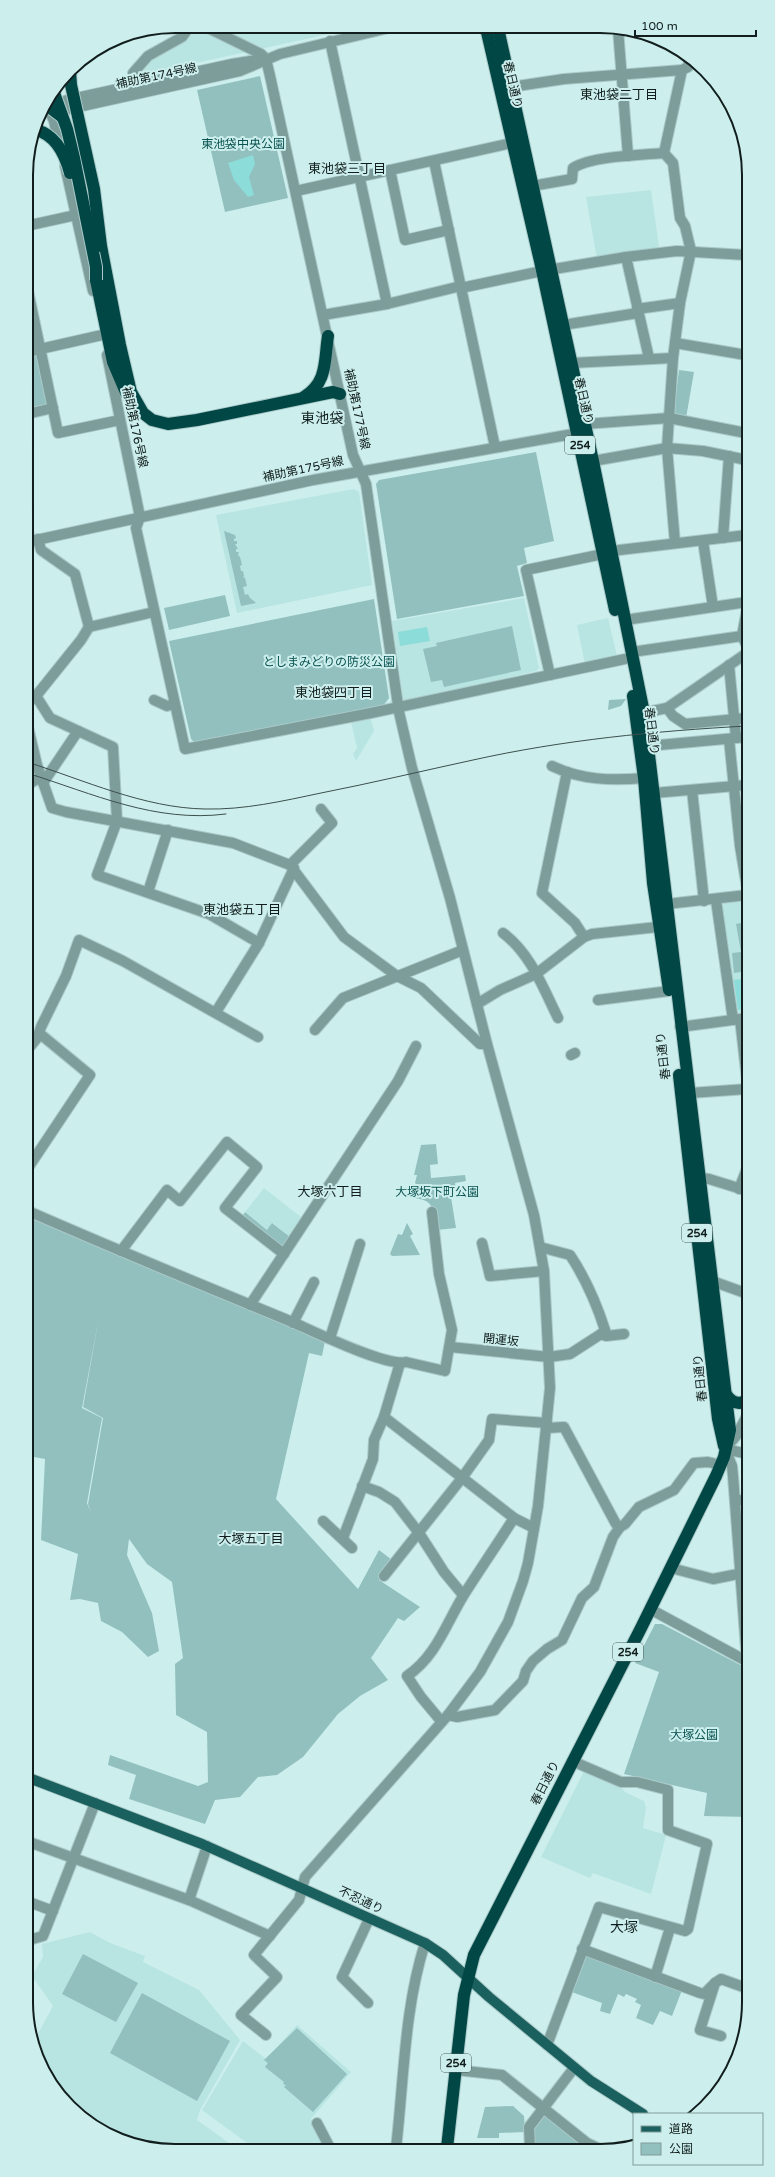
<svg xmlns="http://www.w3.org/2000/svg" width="775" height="2177" viewBox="0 0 775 2177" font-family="'Varela Round','Noto Sans JP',sans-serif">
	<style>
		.built { fill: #b8e4e2 }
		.green { fill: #92c0be; fill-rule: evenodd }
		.water { fill: #8cdcd9 }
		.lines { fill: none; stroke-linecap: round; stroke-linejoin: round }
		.minor-casing { stroke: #aac9c8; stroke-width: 12 }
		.major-casing { stroke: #aac9c8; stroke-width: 12 }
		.highway-casing { stroke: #aac9c8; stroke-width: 14 }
		.minor { stroke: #7d9d9b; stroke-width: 10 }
		.major { stroke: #1a605e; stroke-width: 10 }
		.highway { stroke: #004746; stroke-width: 12 }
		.tram { stroke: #3c4f4d; stroke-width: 1 }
		.highway-bridge-casing { stroke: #aac9c8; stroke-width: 14; stroke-linecap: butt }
		.highway-bridge { stroke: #004746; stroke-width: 12 }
		.labels { text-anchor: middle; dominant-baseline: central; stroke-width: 4; stroke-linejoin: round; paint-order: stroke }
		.shield { fill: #ccefed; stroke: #495d5b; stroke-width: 1 }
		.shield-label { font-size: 11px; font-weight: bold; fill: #111e1d }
		.street-label { font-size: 12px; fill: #111e1d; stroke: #ccefed }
		.park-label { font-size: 12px; fill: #095250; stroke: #ccefed }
		.neighbourhood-label { font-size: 13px; fill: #111e1d; stroke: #ccefed }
		.quarter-label { font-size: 14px; fill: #111e1d; stroke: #ccefed }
		.rim { fill: none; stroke: #111e1d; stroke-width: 2 }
	</style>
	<rect width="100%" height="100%" fill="#ccefed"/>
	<g class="built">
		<path d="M207 26 342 27 343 31 145 74 141 68 151 57Z"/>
		<path d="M651 190 659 247 597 259 586 197Z"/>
		<path d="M354 489 359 492 372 585 237 613 216 515Z"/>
		<path d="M524 598 539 668 536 671 406 701 403 699 392 621Z"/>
		<path d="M608 618 617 656 585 664 577 625Z"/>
		<path d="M371 719 374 731 356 761 353 754 357 748 351 722Z"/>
		<path d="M747 898V1013L740 1014 735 1010 722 906 725 902Z"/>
		<path d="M264 1188 306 1221 294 1240 273 1223 268 1230 245 1212Z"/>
		<path d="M584 1771 620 1786 625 1792 644 1801 646 1808 643 1828 666 1835 651 1894 593 1873 590 1878 541 1857Z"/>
		<path d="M90 1932 110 1943 145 1956 143 1962 199 1990 240 2040 200 2110 197 2120 236 2148H146L109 2136 70 2108 46 2076 33 2043 53 2006 32 1976 43 1957 42 1944Z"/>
		<path d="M297 2025 351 2072 311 2119 325 2144 320 2148H254L202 2110 243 2041 266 2059Z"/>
	</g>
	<g class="green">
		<path d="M260 76 288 198 225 212 197 90Z"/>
		<path d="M33 354 38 357 48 401 44 406 27 410V355Z"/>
		<path d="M679 370 694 372 686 418 673 416Z"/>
		<path d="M536 452 554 541 524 548 527 563 517 566 524 596 397 619 376 484 379 480Z"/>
		<path d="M224 531 235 535 236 538 234 539V541H237V544H235L238 549H236V552H239L238 555 240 557 242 565 240 566 241 571H243L244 576 243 577 245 578 247 586 243 587 245 595 248 594 250 598 256 603 241 606Z"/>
		<path d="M225 595 230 616 169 630 164 608Z"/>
		<path d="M374 599 389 698 383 706 195 743 191 739 169 641Z"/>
		<path d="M512 626 521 670 444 687 442 680 431 682 423 649 437 646 436 643Z"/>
		<path d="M626 699 621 706 608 710 609 700Z"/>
		<path d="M747 922V971L734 973 732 953 741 952 736 924Z"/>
		<path d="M436 1144 438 1164 430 1165 431 1178 465 1175 466 1181 455 1183 456 1189 450 1191 456 1228 437 1230C434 1210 435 1199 411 1198L416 1184 415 1183 417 1175H414L421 1145Z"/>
		<path d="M245 1212 267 1230 272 1223 294 1240 285 1254 240 1220Z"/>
		<path d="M32 1216 325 1341 322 1356 309 1353 276 1499 358 1589 379 1550 392 1560 379 1580 420 1607 404 1621 398 1618 371 1658 388 1680 360 1696 338 1714 303 1757 277 1775 258 1777 240 1797 215 1800 205 1824 129 1799 136 1775 108 1765 110 1755 198 1786 208 1782 207 1732 176 1715 175 1664 183 1658 172 1582 147 1564 129 1539 127 1555 152 1613 159 1651 148 1657 122 1632 101 1621 98 1603 80 1599 70 1600 78 1554 41 1540 45 1459 28 1456V1222ZM99 1317 83 1407 103 1418 88 1504 91 1513 87 1503 102 1418 82 1408Z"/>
		<path d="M407 1223 413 1234 410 1236 420 1255 392 1256 390 1254 398 1234 402 1235Z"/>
		<path d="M655 1624H662L748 1669V1817L704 1816 707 1793 624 1774 659 1672 635 1663Z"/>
		<path d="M83 1954 138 1983 116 2022 62 1994Z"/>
		<path d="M583 1954 682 1990 672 2016 660 2011 653 2025 636 2018 641 2005 635 2002 637 1999 626 1994 624 1997 618 1994 610 2014 600 2011 602 2003 569 1991Z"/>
		<path d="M142 1993 230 2041 197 2101 110 2053Z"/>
		<path d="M297 2028 347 2074 313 2112 284 2087 286 2085 283 2084 284 2082 265 2067 268 2063 264 2060Z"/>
		<path d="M513 2106 524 2116 525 2132 499 2133V2138H477L485 2107Z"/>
		<path d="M545 2114 584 2146 582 2148H535L533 2129Z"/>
	</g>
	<g class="water">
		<path d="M253 155 255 164 249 177 254 195 248 197 234 180 228 163Z"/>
		<path d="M427 627 430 641 400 646 398 632Z"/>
		<path d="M747 978V1008L738 1010 734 980Z"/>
	</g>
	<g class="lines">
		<g class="minor-casing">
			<g id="minor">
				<path d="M204 26 261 54 266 59 270 76 353 455 366 484 399 712 412 768 450 898 487 1044 534 1215 544 1271 550 1388 538 1506 528 1563 523 1581 508 1622 480 1672 448 1715 305 1877 299 1900 254 1955 277 1977 241 2015 266 2035"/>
				<path d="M618 29 628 156"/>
				<path d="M330 41 387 304"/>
				<path d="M136 85 133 73 148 56 182 37 190 26"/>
				<path d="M511 87 564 79 682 70"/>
				<path d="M47 105 54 121 60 149"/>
				<path d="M53 108 67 100 232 64 257 60"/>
				<path d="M54 109H69L240 71 280 54 393 27"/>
				<path d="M434 161 495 447"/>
				<path d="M65 166 93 291"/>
				<path d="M390 170 405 240 449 230"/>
				<path d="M532 186 572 179 573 168C592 156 641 155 664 153"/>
				<path d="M296 191 512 143"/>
				<path d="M26 226 76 215"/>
				<path d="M626 257 649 358"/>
				<path d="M27 286 58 433 120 420"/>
				<path d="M461 288 542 271 626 257 677 251 746 255"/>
				<path d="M637 309 680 303"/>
				<path d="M323 315 387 304 461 286"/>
				<path d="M563 325 638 313"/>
				<path d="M675 343 746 355"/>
				<path d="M27 352 102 335"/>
				<path d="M107 355 140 517 136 528 185 749 371 713 625 659"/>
				<path d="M571 363 673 358"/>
				<path d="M27 414 53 408"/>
				<path d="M585 424 669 418 746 433"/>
				<path d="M593 461 667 448 703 451 747 460"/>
				<path d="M27 527 30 541"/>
				<path d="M723 538 729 456"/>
				<path d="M38 539 41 550 75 574 89 627 154 612"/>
				<path d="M703 541 713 607"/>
				<path d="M27 542 313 480 584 432"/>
				<path d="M675 543 667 448 673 358 680 303 691 251 685 226 680 218 673 163 664 153 682 70 688 67 690 57"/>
				<path d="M611 551 747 535"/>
				<path d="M747 609 742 636 747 646"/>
				<path d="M625 620 747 602"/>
				<path d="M632 652 742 636"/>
				<path d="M729 665 736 738"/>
				<path d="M550 675 526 570 603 554"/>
				<path d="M36 696 50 718 113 747 117 821 97 875 209 914 259 943"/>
				<path d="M154 700 167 706 174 704"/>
				<path d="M27 703 36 696 81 640 89 627"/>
				<path d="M667 708 673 716 685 724 747 718"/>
				<path d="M638 714 667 708 747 653"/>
				<path d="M27 723 37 765 52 808 66 812 233 843 290 865 344 937 397 976 421 988 480 1044H487"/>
				<path d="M729 739 740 846 747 888"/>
				<path d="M648 746 747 737"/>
				<path d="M552 766C581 780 612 781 644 778"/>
				<path d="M567 772 542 893 575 923 584 937"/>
				<path d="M43 783 78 731"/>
				<path d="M27 785 41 777"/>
				<path d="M692 790 704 901"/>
				<path d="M654 793 747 785"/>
				<path d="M290 865 332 823 321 809"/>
				<path d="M148 892 168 830"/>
				<path d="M716 900 733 1020"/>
				<path d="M667 904 747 895"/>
				<path d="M503 933C531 954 543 988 558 1018"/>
				<path d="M598 1000 669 991"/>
				<path d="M477 1004 500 990 536 974 584 937 592 934 667 926"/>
				<path d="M216 1012 259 943 294 868"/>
				<path d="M740 1019 747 1080"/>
				<path d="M680 1027 747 1018"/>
				<path d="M315 1030 343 998 463 950"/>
				<path d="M28 1049 38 1037 41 1027 66 976 79 940 123 961 258 1037"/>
				<path d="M571 1055 575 1053"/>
				<path d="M690 1093 747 1089"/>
				<path d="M28 1168 90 1075 39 1033"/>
				<path d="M694 1177 709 1179 748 1191"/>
				<path d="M739 1189 748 1166"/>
				<path d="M28 1211C115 1249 202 1285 290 1321 313 1331 386 1367 406 1362L445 1371 452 1330 439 1274 432 1212"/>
				<path d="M482 1243 490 1276 544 1271"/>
				<path d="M121 1251 167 1190 180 1201 227 1142 257 1167 225 1208 284 1254"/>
				<path d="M712 1281 748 1294"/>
				<path d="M250 1305 398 1081 416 1046"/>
				<path d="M293 1323 314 1282"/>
				<path d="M601 1334 606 1336 624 1334"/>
				<path d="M330 1338 360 1244"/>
				<path d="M450 1347 549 1357 570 1354 601 1334 605 1330C596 1302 586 1279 570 1255L540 1247"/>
				<path d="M384 1417 514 1518 534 1528"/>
				<path d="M547 1428 564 1427 616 1524 620 1527"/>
				<path d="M725 1449 732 1466 733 1476 747 1662"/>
				<path d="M725 1449 736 1436 748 1414"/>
				<path d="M725 1449 748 1454"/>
				<path d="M362 1486 379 1492 395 1502 419 1533 444 1572 463 1595"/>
				<path d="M735 1499 748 1502"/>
				<path d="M323 1521 352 1548"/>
				<path d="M343 1538 373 1459 374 1440 384 1417 400 1363"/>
				<path d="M671 1568 713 1579 748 1572"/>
				<path d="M384 1576 462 1478 489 1440 492 1419 547 1423"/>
				<path d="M650 1609 748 1662"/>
				<path d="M448 1715 457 1717 495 1710 523 1681 526 1671 533 1661 547 1649 562 1640 582 1598 594 1587 613 1537 620 1527 625 1524 639 1507 674 1490 694 1463 708 1462 721 1465"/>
				<path d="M441 1721 421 1697 407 1676C437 1656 447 1621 465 1593 481 1568 498 1543 514 1518"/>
				<path d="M29 1842 189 1900 270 1936"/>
				<path d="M189 1900 207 1846"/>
				<path d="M29 1902 53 1911"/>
				<path d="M29 1940 43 1936 95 1803"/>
				<path d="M582 1949 700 1993 704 1994 715 1983"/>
				<path d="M655 1977 670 1928"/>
				<path d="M368 2003 342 1977 369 1919"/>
				<path d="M721 2036 700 2030 715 1983 721 1979 749 1989"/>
				<path d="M547 2045 599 1907 685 1931 688 1929 707 1844 668 1830V1790L637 1782H621L572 1761"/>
				<path d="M456 2070 502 2075 587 2143 598 2148"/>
				<path d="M317 2123 330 2148"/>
				<path d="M396 2148C404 2080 404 2009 425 1943"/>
				<path d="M530 2148 529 2127 574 2068"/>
			</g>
		</g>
		<g class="major-casing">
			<path id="major" d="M29 1778 202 1844 425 1943 443 1955 489 1997 591 2081 643 2114"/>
		</g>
		<g class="highway-casing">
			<g id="highway">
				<path d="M486 28 540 261 615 610"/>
				<path d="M101 246 120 345 131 392 143 413 152 420 168 424 197 420 333 392 340 394"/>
				<path d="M96 280 113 362 127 395"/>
				<path d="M304 397C328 382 324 361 328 336"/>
				<path d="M633 696 644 778 653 883 669 990"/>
				<path d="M679 1075 718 1419 724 1446"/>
				<path d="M725 1393C731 1402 738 1406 748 1400"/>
				<path d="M447 2148 464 1995 474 1955 641 1628 716 1476 724 1457 730 1430 644 713 593 461 498 28"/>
			</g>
		</g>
		<use href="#minor" class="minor"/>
		<use href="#major" class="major"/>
		<use href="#highway" class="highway"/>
		<g class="tram">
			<path d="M27 762C84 780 144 808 205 809 244 810 283 801 321 793 372 783 422 771 473 760 563 740 655 731 747 726"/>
			<path d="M27 773C94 794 155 823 226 814"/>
		</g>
		<g class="highway-bridge-casing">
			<g id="highway-bridge">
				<path d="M70 71 71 85 94 189 101 246"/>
				<path d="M54 93 67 129 74 158 96 267V280"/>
				<path d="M45 104 61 116"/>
				<path d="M36 130C56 135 65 154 70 173"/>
			</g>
		</g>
		<use href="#highway-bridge" class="highway-bridge"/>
	</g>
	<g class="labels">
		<g class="shield">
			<rect x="565" y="436" width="30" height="18" rx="3"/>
			<rect x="682" y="1224" width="30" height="18" rx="3"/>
			<rect x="613" y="1643" width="30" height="18" rx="3"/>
			<rect x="441" y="2054" width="30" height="18" rx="3"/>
		</g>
		<g class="shield-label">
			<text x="580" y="445">254</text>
			<text x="697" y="1233">254</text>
			<text x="628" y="1652">254</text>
			<text x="456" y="2063">254</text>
		</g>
		<g class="street-label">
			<text transform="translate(156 76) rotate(-12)">補助第174号線</text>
			<text transform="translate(513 85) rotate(77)">春日通り</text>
			<text transform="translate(584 401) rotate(77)">春日通り</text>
			<text transform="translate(357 409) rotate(78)">補助第177号線</text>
			<text transform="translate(135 427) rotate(78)">補助第176号線</text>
			<text transform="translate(303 469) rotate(-12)">補助第175号線</text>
			<text transform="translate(652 731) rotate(83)">春日通り</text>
			<text transform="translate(663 1056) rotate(-97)">春日通り</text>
			<text transform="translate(501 1340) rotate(6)">開運坂</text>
			<text transform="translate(700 1378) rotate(-96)">春日通り</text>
			<text transform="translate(545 1783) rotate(-63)">春日通り</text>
			<text transform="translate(361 1900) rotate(25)">不忍通り</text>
		</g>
		<g class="park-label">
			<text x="243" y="144">東池袋中央公園</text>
			<text x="329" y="662">としまみどりの防災公園</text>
			<text x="437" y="1192">大塚坂下町公園</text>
			<text x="694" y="1735">大塚公園</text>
		</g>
		<g class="neighbourhood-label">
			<text x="619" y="95">東池袋二丁目</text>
			<text x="347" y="169">東池袋三丁目</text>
			<text x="334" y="693">東池袋四丁目</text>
			<text x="242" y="910">東池袋五丁目</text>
			<text x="330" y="1192">大塚六丁目</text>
			<text x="251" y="1539">大塚五丁目</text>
		</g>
		<g class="quarter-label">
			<text x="322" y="418">東池袋</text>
			<text x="624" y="1927">大塚</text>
		</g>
	</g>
	<path d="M0 0H775V2177H0ZM175 33H600A142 142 0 0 1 742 175V2002A142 142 0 0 1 600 2144H175A142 142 0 0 1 33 2002V175A142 142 0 0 1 175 33Z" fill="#ccefed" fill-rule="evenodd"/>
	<path class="rim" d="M175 33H600A142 142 0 0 1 742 175V2002A142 142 0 0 1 600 2144H175A142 142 0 0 1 33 2002V175A142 142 0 0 1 175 33Z"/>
	<rect x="633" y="2113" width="130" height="52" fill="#ccefed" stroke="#819b9a"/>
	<rect x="641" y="2126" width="20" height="6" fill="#1a605e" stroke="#819b9a"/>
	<text x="669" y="2133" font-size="12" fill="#111e1d">道路</text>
	<rect x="641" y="2143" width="20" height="12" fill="#92c0be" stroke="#819b9a"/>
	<text x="669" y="2153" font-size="12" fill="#111e1d">公園</text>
	<path d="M635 30v6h121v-6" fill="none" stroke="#111e1d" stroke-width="2"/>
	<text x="641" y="30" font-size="12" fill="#111e1d" stroke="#ccefed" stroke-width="3" paint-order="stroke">100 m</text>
</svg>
